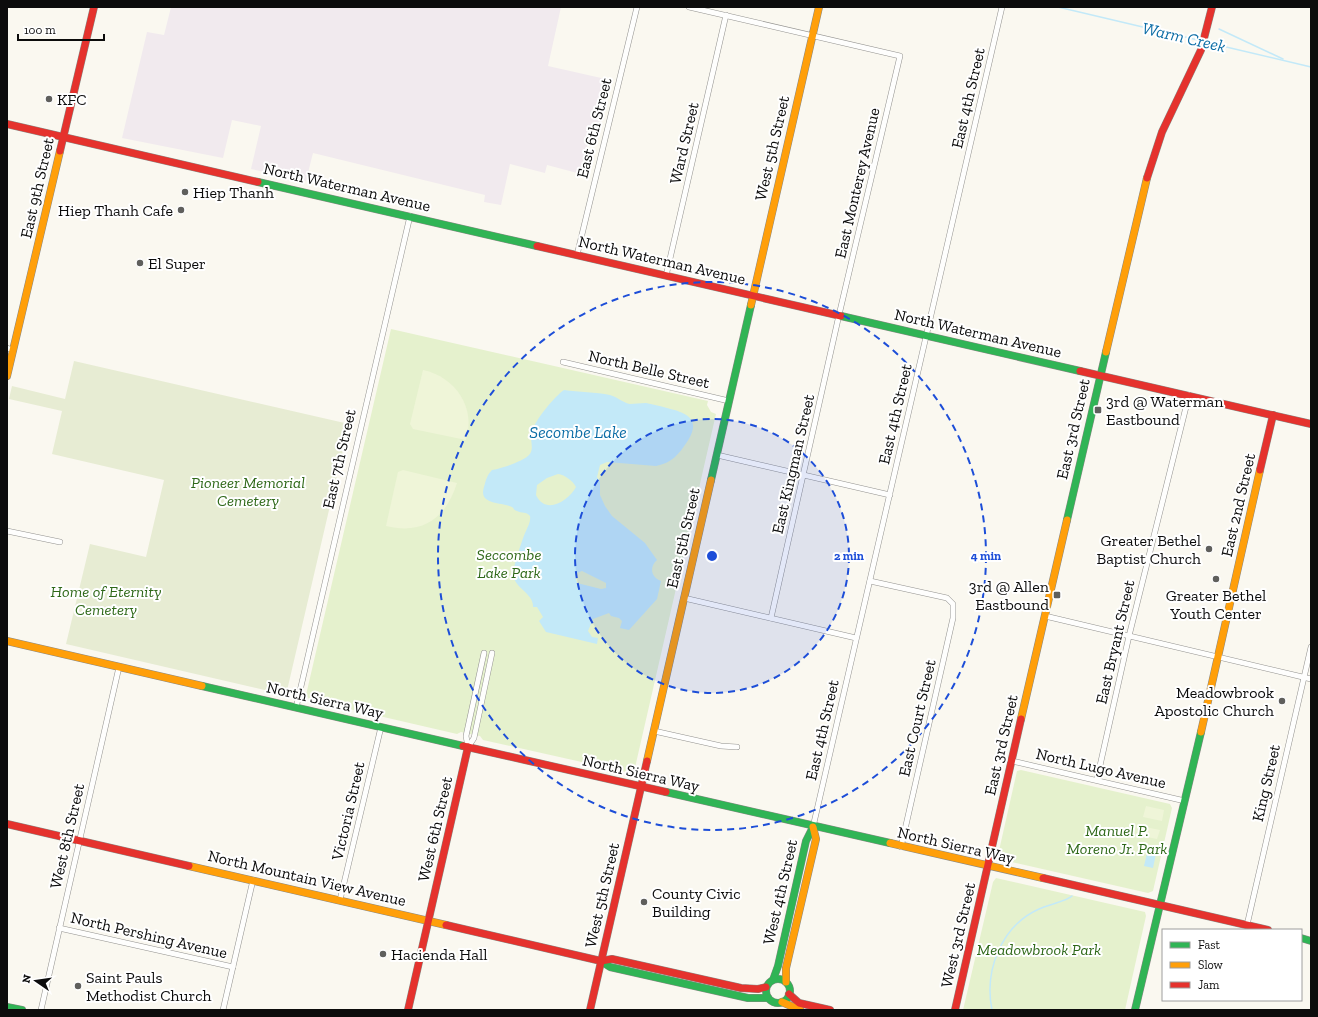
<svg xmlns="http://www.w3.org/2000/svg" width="1318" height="1017" viewBox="0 0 1318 1017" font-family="'Zilla Slab',serif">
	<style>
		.industrial { fill: #f1eaee }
		.green { fill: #e5f1cd }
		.cemetery { fill: #e7ecd3 }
		.pitch { fill: #eff5d8 }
		.water { fill: #c3e9f8; fill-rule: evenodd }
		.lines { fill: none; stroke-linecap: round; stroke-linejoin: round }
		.stream { stroke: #c3e9f8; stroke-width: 1.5 }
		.street-casing { stroke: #93928f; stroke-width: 6 }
		.fast-casing { stroke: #8a8985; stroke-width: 8 }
		.slow-casing { stroke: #8a8985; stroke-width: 8 }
		.jam-casing { stroke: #8a8985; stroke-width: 8 }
		.street { stroke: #fefefd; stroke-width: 5 }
		.fast { stroke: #30b455; stroke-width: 7 }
		.slow { stroke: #ff9f0a; stroke-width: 7 }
		.jam { stroke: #e5322d; stroke-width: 7 }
		.ring { fill: none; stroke: #1d4ed8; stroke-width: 2; stroke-dasharray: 7 5 }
		.poi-dot { fill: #5f5f5c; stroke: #fff; stroke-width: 1.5 }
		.labels { text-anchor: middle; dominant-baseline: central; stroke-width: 4; stroke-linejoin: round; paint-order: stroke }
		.street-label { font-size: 16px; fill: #0c0c0c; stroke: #fff }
		.poi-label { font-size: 16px; fill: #0c0c0c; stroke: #fff; text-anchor: start }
		.park-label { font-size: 16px; font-style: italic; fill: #2e6818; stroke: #fff }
		.water-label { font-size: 17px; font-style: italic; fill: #0c6da6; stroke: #fff }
		.centre { fill: #1d4ed8; stroke: #fff; stroke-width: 2 }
		.ring-label { font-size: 12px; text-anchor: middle; font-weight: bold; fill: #1d4ed8; stroke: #fff; stroke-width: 4; stroke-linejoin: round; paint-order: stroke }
	</style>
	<rect width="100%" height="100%" fill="#faf8f0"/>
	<path class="industrial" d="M171 7H561L548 66 610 80 599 131 591 129 581 174 547 165 545 173 510 164 501 205 484 202 485 195 313 153 306 181 251 169 261 126 232 120 223 158 122 138 147 32 164 35Z"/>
	<g class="green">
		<path d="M391 329 708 401 707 405 711 412 716 414 634 772 631 773 483 740 480 736 461 732 457 734 310 700 306 695Z"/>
		<path d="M1021 770 1170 804 1172 808 1153 891 1148 893 1003 860 998 855 1017 771Z"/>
		<path d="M996 878 1145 912 1146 916 1125 1010H963L993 882Z"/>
	</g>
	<path class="cemetery" d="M74 361 349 424 286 695 66 644 90 544 146 557 164 480 52 454 62 411 9 399 12 386 65 399Z"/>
	<g class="pitch">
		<path d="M423 370C456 377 476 408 466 440L413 429 410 424Z"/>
		<path d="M403 470 457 483C446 518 423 535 386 526L398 472Z"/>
		<path d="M1146 806 1164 810 1162 821 1143 817Z"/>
		<path d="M1140 826 1160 830 1157 839 1137 835Z"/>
	</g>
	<g class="water">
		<path d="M564 390C579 392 596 392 610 395 617 397 624 403 630 404 635 404 640 403 646 403 652 404 660 406 667 408 687 413 702 419 687 442 679 454 672 463 656 466L607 462 600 465 597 477 600 482V495L605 506 612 516 645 543 657 560C649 567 651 577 661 581L657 599 629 630 620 628 622 621 619 618 611 616 609 613 593 619 588 631 592 637 598 638 597 644 546 632 539 621 543 617 537 607H533C534 593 513 588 513 573 513 569 523 536 526 531 528 526 531 522 530 516 526 511 522 514 517 511 512 509 515 509 512 507 501 502 478 505 484 487 486 480 487 475 492 470 500 469 524 461 529 455 535 448 529 440 532 432 534 421 555 396 564 390ZM558 474C565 475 573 481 576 487 569 500 546 516 536 495L537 485 547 478ZM582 571 606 583V588L601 589 577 583 576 579 577 573Z"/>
		<path d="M1141 845 1157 849 1153 868 1144 866 1147 853 1139 851Z"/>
	</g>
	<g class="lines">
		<g class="stream">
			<path d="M1058 7 1202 41"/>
			<path d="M1219 29 1283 59"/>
			<path d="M1205 42 1311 67"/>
			<path d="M992 1010C984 971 1001 926 1039 909 1047 905 1067 901 1072 896"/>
		</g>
		<g class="street-casing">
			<g id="street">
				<path d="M689 7 900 56 839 315 771 618"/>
				<path d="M577 255 637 7"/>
				<path d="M666 276 726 15"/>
				<path d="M7 348 13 350"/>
				<path d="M563 362 729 401"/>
				<path d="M717 455 890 495"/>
				<path d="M7 531 60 542"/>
				<path d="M870 581 947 598 953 604V618L901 847"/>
				<path d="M684 598 856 638"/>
				<path d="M1045 616 1311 679"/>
				<path d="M296 708 410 216"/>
				<path d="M654 731 721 746 737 747"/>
				<path d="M468 747 474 738 492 653"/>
				<path d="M468 747 466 736 484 653"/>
				<path d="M1012 761 1185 801"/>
				<path d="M1097 779 1129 636 1189 395"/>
				<path d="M813 827 1002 7"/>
				<path d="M340 900 381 727"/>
				<path d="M1247 925 1311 647"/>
				<path d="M59 928 233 967"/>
				<path d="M41 1010 119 667"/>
				<path d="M223 1010 253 880"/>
			</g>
		</g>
		<g class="fast-casing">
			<g id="fast">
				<path d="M258 182 537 246"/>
				<path d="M841 316 1080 371"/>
				<path d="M711 480 751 305"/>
				<path d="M1067 520 1106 352"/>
				<path d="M202 686 463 746"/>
				<path d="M666 792 890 843"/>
				<path d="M1301 938 1311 941"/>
				<path d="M601 961 610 967 748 998H768"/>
				<circle cx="778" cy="991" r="12"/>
				<path d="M773 980 778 966 806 841 813 827"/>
				<path d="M7 1007 22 1010"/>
				<path d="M1135 1010 1201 732"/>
			</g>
		</g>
		<g class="slow-casing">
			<g id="slow">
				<path d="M751 305 819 7"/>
				<path d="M1106 352 1147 178"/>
				<path d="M7 376 60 151"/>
				<path d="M7 641 202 686"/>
				<path d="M1021 719 1067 520"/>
				<path d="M1201 732 1260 470"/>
				<path d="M647 761 711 480"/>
				<path d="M890 843 1043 878"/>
				<path d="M189 866 446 925"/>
				<path d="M786 982V968L816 839 813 827"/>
				<path d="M782 1002 800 1010"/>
			</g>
		</g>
		<g class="jam-casing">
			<g id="jam">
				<path d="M7 124 258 182"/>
				<path d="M60 151 94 7"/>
				<path d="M1147 178 1162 132 1201 50 1212 7"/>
				<path d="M537 246 841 316"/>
				<path d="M1080 371 1311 424"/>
				<path d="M1260 470 1273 415"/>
				<path d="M463 746 666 792"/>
				<path d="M7 824 189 866"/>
				<path d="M1043 878 1268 930"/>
				<path d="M446 925 601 961 612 959 741 988 758 989 766 987"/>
				<path d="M789 994 799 1003 830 1010"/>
				<path d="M408 1010 468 747"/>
				<path d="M590 1010 647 761"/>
				<path d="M955 1010 1021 719"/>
			</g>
		</g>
		<use href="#street" class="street"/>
		<use href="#fast" class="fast"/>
		<use href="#slow" class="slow"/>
		<use href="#jam" class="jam"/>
	</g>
	<circle cx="712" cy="556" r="137" fill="#1d4ed8" fill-opacity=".12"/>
	<g class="ring">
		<circle cx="712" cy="556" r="137"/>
		<circle cx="712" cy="556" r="274"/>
	</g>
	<g class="poi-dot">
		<circle cx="49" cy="99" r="4"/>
		<circle cx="185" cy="192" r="4"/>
		<circle cx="181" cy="210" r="4"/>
		<circle cx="140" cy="263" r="4"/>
		<rect x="1094" y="406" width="8" height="8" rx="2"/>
		<circle cx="1209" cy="549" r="4"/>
		<circle cx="1216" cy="579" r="4"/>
		<rect x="1053" y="591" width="8" height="8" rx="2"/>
		<circle cx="1282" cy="701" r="4"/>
		<circle cx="644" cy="902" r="4"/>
		<circle cx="383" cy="954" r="4"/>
		<circle cx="78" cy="986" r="4"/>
	</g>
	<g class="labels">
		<g class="street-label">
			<text transform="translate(968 98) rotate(-77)">East 4th Street</text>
			<text transform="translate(594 128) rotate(-76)">East 6th Street</text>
			<text transform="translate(684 143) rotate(-77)">Ward Street</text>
			<text transform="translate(772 148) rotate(-77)">West 5th Street</text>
			<text transform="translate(857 183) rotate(-77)">East Monterey Avenue</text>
			<text transform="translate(347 187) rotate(13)">North Waterman Avenue</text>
			<text transform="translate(37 188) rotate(-77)">East 9th Street</text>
			<text transform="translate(662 260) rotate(13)">North Waterman Avenue</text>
			<text transform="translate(978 333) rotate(13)">North Waterman Avenue</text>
			<text transform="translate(649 369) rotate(13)">North Belle Street</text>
			<text transform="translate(895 414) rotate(-77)">East 4th Street</text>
			<text transform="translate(1073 429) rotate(-77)">East 3rd Street</text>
			<text transform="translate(339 459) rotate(-77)">East 7th Street</text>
			<text transform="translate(793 464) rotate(-77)">East Kingman Street</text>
			<text transform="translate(1238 505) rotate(-77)">East 2nd Street</text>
			<text transform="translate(683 538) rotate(-77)">East 5th Street</text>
			<text transform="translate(1115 642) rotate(-77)">East Bryant Street</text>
			<text transform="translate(325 700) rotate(13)">North Sierra Way</text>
			<text transform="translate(917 718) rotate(-77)">East Court Street</text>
			<text transform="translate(822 730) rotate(-77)">East 4th Street</text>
			<text transform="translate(1001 745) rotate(-77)">East 3rd Street</text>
			<text transform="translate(1101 768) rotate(13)">North Lugo Avenue</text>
			<text transform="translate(641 773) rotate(13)">North Sierra Way</text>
			<text transform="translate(1266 783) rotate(-77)">King Street</text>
			<text transform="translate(348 811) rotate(-77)">Victoria Street</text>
			<text transform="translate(435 829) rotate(-77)">West 6th Street</text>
			<text transform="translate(67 836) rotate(-77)">West 8th Street</text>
			<text transform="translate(956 845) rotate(13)">North Sierra Way</text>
			<text transform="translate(307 878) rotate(13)">North Mountain View Avenue</text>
			<text transform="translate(780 892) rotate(-77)">West 4th Street</text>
			<text transform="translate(602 895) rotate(-77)">West 5th Street</text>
			<text transform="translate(149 935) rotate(13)">North Pershing Avenue</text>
			<text transform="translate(958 935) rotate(-77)">West 3rd Street</text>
		</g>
		<g class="poi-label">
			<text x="57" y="99">KFC</text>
			<text x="193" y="192">Hiep Thanh</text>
			<text x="173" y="210" text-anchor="end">Hiep Thanh Cafe</text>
			<text x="148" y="263">El Super</text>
			<text x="1106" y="401">3rd @ Waterman<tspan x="1106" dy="18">Eastbound</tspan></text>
			<text x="1201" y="540" text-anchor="end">Greater Bethel<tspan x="1201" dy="18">Baptist Church</tspan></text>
			<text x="1049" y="586" text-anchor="end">3rd @ Allen<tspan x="1049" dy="18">Eastbound</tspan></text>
			<text x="1216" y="595" text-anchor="middle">Greater Bethel<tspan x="1216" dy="18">Youth Center</tspan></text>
			<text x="1274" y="692" text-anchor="end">Meadowbrook<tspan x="1274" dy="18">Apostolic Church</tspan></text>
			<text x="652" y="893">County Civic<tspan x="652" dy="18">Building</tspan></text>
			<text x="391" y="954">Hacienda Hall</text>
			<text x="86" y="977">Saint Pauls<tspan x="86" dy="18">Methodist Church</tspan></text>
		</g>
		<g class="park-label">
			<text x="248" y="482">Pioneer Memorial<tspan x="248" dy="18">Cemetery</tspan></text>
			<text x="509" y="554">Seccombe<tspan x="509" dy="18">Lake Park</tspan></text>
			<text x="106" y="591">Home of Eternity<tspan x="106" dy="18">Cemetery</tspan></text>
			<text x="1117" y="830">Manuel P.<tspan x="1117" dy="18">Moreno Jr. Park</tspan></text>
			<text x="1039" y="949">Meadowbrook Park</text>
		</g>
		<g class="water-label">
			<text transform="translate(1184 37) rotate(13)">Warm Creek</text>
			<text x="578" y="432">Secombe Lake</text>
		</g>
	</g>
	<circle cx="712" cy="556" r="6" class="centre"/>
	<g class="ring-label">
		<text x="849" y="560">2 min</text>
		<text x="986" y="560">4 min</text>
	</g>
	<rect width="1318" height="1017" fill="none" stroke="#0c0c0c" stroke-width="16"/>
	<rect x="1162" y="929" width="140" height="72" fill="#ffffff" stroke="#9e9e9e"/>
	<rect x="1170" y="942" width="20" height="6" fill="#30b455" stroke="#9e9e9e"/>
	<text x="1198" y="949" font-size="12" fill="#0c0c0c">Fast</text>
	<rect x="1170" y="962" width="20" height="6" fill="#ff9f0a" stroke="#9e9e9e"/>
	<text x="1198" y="969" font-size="12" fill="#0c0c0c">Slow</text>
	<rect x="1170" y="982" width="20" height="6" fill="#e5322d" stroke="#9e9e9e"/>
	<text x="1198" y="989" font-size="12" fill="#0c0c0c">Jam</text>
	<g transform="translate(36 981) rotate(283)" stroke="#ffffff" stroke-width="3" paint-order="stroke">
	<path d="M0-3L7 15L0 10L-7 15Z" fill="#0c0c0c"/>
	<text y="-6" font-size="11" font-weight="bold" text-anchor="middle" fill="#0c0c0c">N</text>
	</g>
	<path d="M18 34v6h86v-6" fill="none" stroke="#0c0c0c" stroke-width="2"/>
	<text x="24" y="34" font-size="12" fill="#0c0c0c" stroke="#ffffff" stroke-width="3" paint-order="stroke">100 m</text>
</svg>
